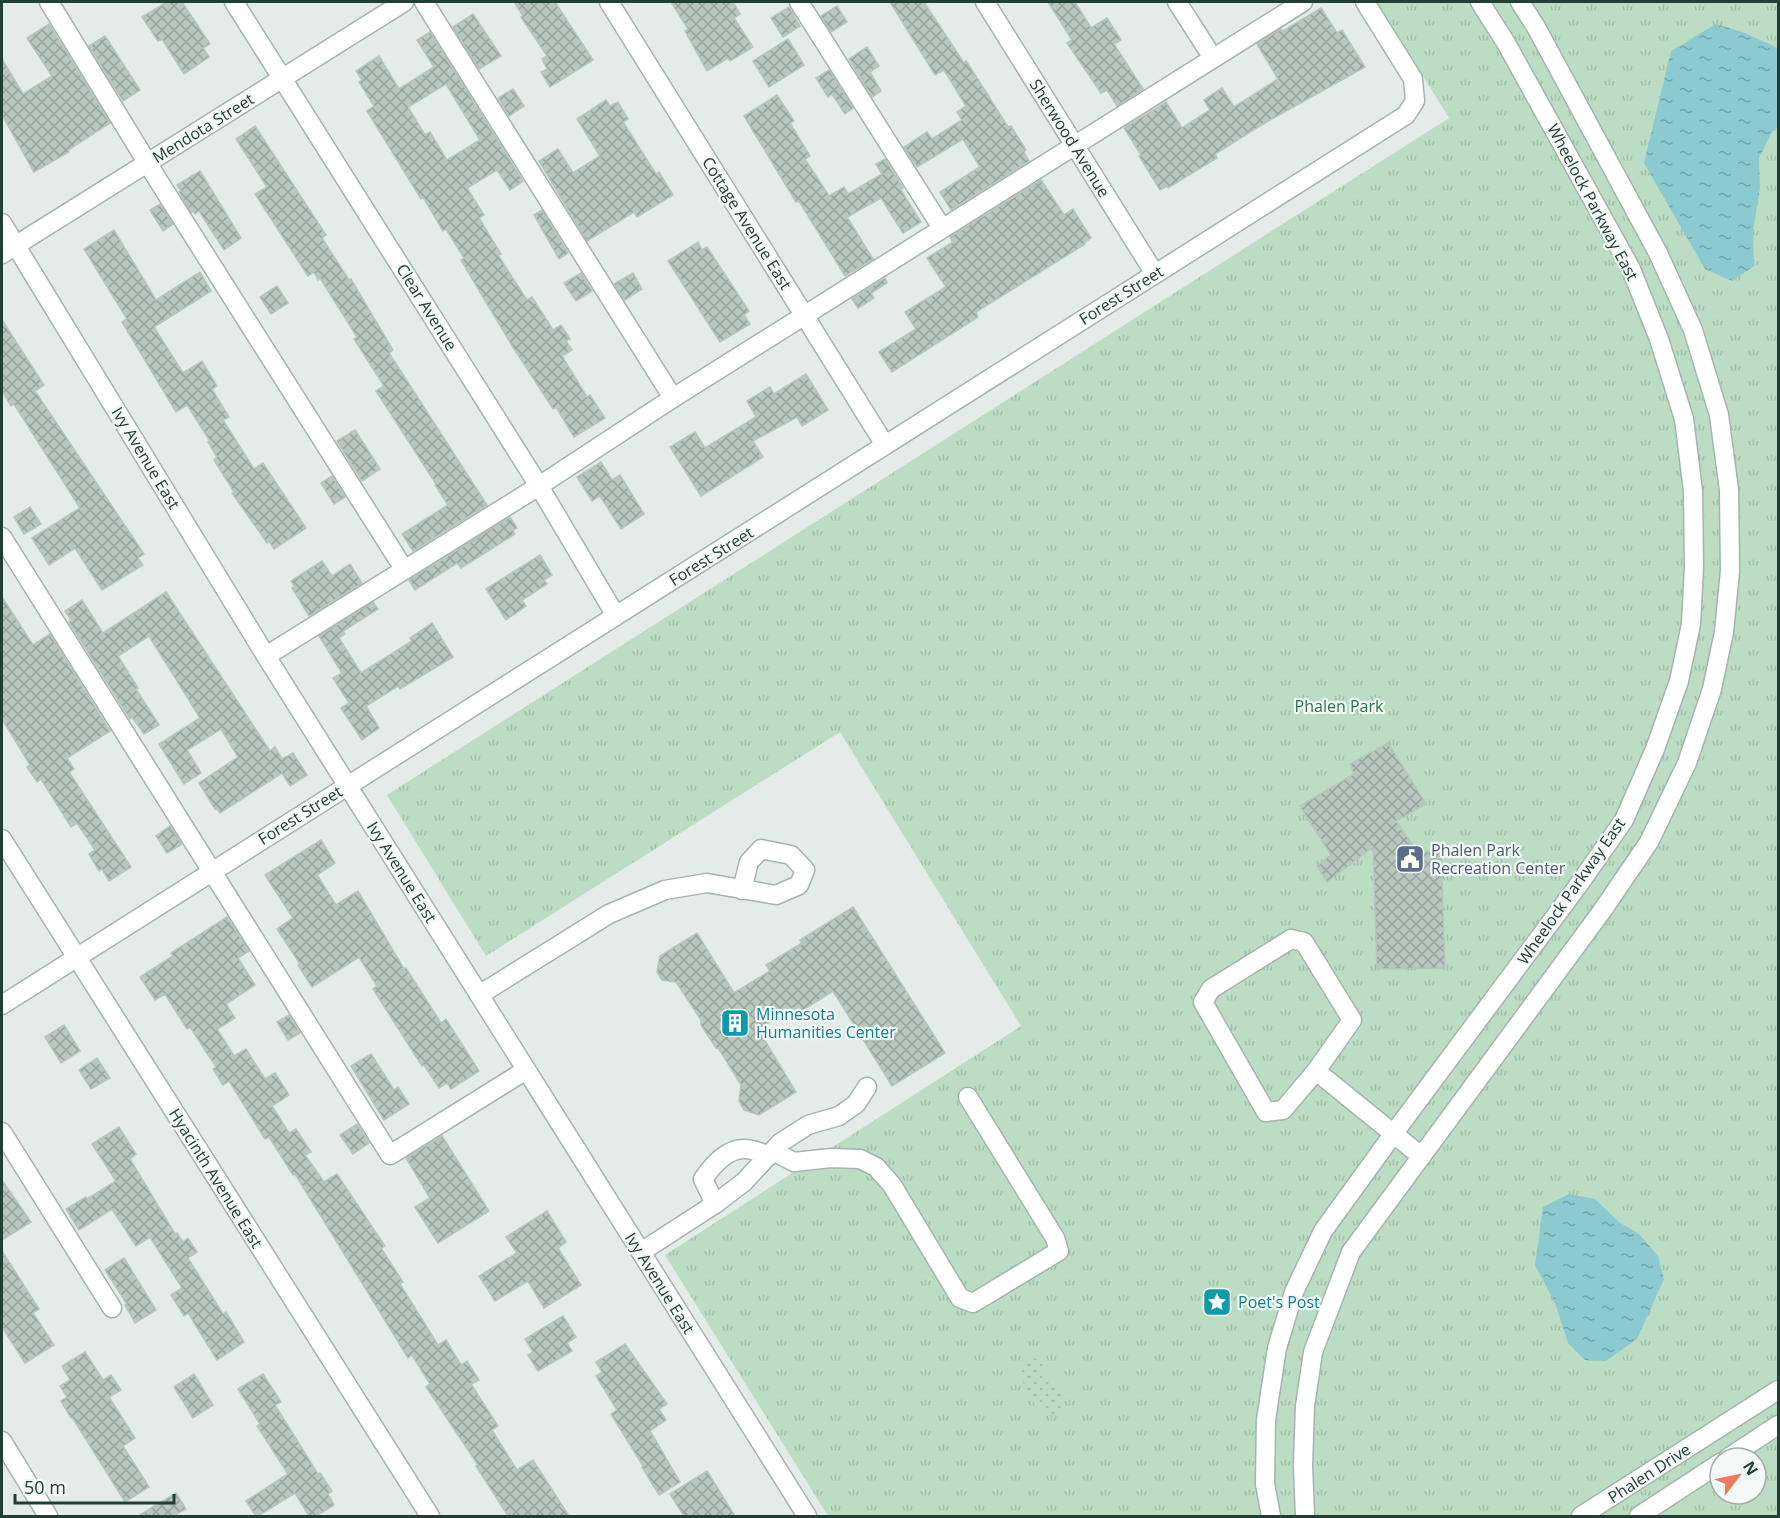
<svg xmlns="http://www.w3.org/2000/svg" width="1780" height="1518" viewBox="0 0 1780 1518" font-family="'Open Sans',sans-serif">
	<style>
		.park { fill: url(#park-tufts); fill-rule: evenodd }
		.garden { fill: url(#garden-dots) }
		.water { fill: url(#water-ripples) }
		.building { fill: url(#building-cross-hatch); stroke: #b5c6be; stroke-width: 1.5; fill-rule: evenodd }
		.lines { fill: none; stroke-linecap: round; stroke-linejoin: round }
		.minor-casing { stroke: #a5b4af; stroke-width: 21 }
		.minor { stroke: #fff; stroke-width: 18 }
		.labels { text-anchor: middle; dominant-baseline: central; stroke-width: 4.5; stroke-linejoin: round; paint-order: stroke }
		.street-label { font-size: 16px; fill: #223e35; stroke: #f3f9f6 }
		.park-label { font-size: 16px; fill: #2d7445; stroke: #f3f9f6 }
		.service-label { font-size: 16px; fill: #4e5e75; stroke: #f3f9f6; text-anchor: start }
		.culture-label { font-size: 16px; fill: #0d838f; stroke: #f3f9f6; text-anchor: start }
	</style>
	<defs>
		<pattern id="park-tufts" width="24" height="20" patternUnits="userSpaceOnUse" patternTransform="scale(1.5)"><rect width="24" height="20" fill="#bcddc3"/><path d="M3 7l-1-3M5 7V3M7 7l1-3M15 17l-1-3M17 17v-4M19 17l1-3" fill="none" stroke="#a1bfa8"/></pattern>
		<pattern id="garden-dots" width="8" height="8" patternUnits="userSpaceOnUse" patternTransform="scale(1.5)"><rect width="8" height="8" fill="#bcddc3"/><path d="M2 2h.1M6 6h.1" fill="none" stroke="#a1bfa8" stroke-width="1.8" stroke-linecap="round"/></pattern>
		<pattern id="water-ripples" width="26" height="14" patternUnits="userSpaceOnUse" patternTransform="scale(1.5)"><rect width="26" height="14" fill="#8bcad1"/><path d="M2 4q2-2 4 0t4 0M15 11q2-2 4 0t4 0" fill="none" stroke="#71a5aa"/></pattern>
		<pattern id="building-cross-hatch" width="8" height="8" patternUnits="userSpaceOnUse" patternTransform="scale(1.5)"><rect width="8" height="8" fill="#b8c7c0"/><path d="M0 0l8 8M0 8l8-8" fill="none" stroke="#95a39d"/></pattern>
	</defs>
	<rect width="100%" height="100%" fill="#e3ece8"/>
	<path class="park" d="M1377 2H1778V1516H828L665 1255 1021 1026 840 732 486 956 387 795 1449 118ZM1720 1458H1756V1494H1720Z"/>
	<path class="garden" d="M1034 1358 1048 1365 1043 1371 1048 1381C1061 1384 1066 1398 1063 1411L1055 1415H1046C1029 1401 1019 1383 1022 1360Z"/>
	<g class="water">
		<path d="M1716 24 1745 33 1778 48V127L1772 132 1759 158 1760 188 1753 231 1754 266 1732 281 1705 269 1644 163 1671 51Z"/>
		<path d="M1569 1194 1595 1199 1619 1222 1639 1234 1658 1256 1664 1279 1637 1339 1606 1361 1585 1360 1568 1343 1555 1303 1535 1265 1543 1207Z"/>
	</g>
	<g class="building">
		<path d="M167 2H182L210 44 203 48 209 57 184 74 162 39 158 41 142 17Z"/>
		<path d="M514 2H555L593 60 550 87 541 72 547 69 542 59 547 56 521 17 523 16Z"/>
		<path d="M671 2H733L740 14 734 18 753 47 730 61 728 58 707 71 685 31 688 29Z"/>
		<path d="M890 2H924L964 63 966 61 972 70 1008 127 1011 126 1026 150 1024 152 1029 161 951 210 940 192 980 167 963 139 917 167 904 147 927 132 932 139 962 120 957 112 966 106 944 70 935 75Z"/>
		<path d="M1048 2H1075L1091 28 1107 18 1121 40 1114 44 1143 89 1117 106 1107 90 1101 93 1067 43 1072 40Z"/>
		<path d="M837 6 847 22 831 32 821 16Z"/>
		<path d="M789 7 800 26 783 37 771 18Z"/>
		<path d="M1321 8 1337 33 1342 30 1365 67 1263 124 1215 154 1217 158 1168 188 1167 186 1160 190 1139 156 1141 155 1124 128 1166 102 1182 128 1210 110 1204 100 1222 88 1234 107 1278 79 1257 44 1281 29 1283 31Z"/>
		<path d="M473 14 501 56 479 69 453 27Z"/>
		<path d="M49 24 110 123 68 150 69 152 34 172 2 115V59L23 94 52 76 27 38Z"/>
		<path d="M430 32 523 181 510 190 497 170 467 188 484 215 479 218 501 254 498 255 527 300 532 297 553 330 561 325 570 339 566 341 572 350 562 356 587 397 590 395 605 418 574 437 556 407 553 409 511 344 474 282 461 260 464 258 446 229 443 231 423 197 421 199 367 111 374 106 359 82 362 80 356 71 379 56 399 89 434 67 417 40ZM446 84 480 140 447 160 430 132 425 135 408 107Z"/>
		<path d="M105 36 140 90 123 101 89 46Z"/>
		<path d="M788 39 804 65 769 87 753 61Z"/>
		<path d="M867 47 879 66 870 72 881 91 872 97 849 59Z"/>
		<path d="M829 70 853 108 845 114 832 94 828 97 816 78Z"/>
		<path d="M513 89 524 106 509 116 498 98Z"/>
		<path d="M777 95 794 121 790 123 810 156 805 159 829 196 844 187 848 194 882 174 876 164 885 159 903 188 901 190 921 222 903 233 881 198 847 217 873 259 845 276 799 201 796 202 744 116Z"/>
		<path d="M606 100 610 106 618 102 628 119 623 122 656 174 659 172 673 195 637 217 634 212 587 241 539 161 558 149 573 173 600 156 577 119Z"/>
		<path d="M255 126 326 235 322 238 349 280 351 279 393 350 389 353 487 505 413 551 402 534 448 505 435 485 436 484 376 391 384 386 354 339 357 337 320 278 318 280 314 272 308 276 255 194 267 187 236 139Z"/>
		<path d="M200 171 241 238 224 250 199 211 195 214 193 211 191 212 179 192 181 191 177 185Z"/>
		<path d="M1041 180 1064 215 1073 209 1091 238 1084 243 1085 244 976 312 978 317 892 372 879 352 916 329 905 312 946 287 927 258 953 242 950 237Z"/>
		<path d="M160 204 173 224 163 231 150 210Z"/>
		<path d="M542 210 568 253 559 259 534 215Z"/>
		<path d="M114 230 156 300 200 272 211 291 154 327 183 373 202 361 217 386 212 389 229 417 223 420 254 469 263 463 306 528 274 549 269 541 267 543 232 493 234 492 214 460 217 457 208 442 210 441 187 405 176 412 122 322 127 319 84 249Z"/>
		<path d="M698 242 702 250 707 247 749 311 744 315 750 324 720 342 668 261Z"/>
		<path d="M581 273 592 291 576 301 564 283Z"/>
		<path d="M633 273 642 289 625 300 614 284Z"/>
		<path d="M885 278 887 283 871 293 874 298 858 308 852 299Z"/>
		<path d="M277 286 288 303 271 314 260 297Z"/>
		<path d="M2 320 44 385 35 391 144 554 138 558 143 565 102 590 75 548 49 565 32 538 80 508 14 404 11 406 2 391Z"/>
		<path d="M806 374 828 410 802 426 797 417 753 441 763 457 701 496 670 447 695 432 705 448 756 417 747 401 770 387 774 394Z"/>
		<path d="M355 430 380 469 362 481 337 441Z"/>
		<path d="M601 462 612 480 620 475 644 514 621 529 600 496 592 501 577 477Z"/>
		<path d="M332 476 345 497 334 504 321 483Z"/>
		<path d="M30 507 41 524 24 534 14 517Z"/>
		<path d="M510 517 517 528 513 530 515 534 461 568 457 563 415 590 409 580Z"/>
		<path d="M540 555 552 575 544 580 547 584 522 600 526 606 506 620 486 589Z"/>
		<path d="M322 561 332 576 350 564 362 583 309 616 292 588 295 587 291 581Z"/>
		<path d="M166 592 270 751 275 747 282 759 293 753 307 775 290 786 282 773 220 813 217 808 215 809 199 783 238 757 221 729 187 750 201 773 184 784 159 744 200 718 149 636 118 656 138 688 136 689 159 725 144 734 132 717 130 719 69 622 71 620 65 611 82 600 103 633Z"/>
		<path d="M2 597 33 645 50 634 110 731 67 758 74 769 69 772 131 867 109 881 102 869 99 871 89 854 95 850 77 823 71 827 41 779 37 782 27 767 30 765 2 719Z"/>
		<path d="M373 602 378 609 343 631 345 634 339 638 361 673 412 641 410 638 432 623 453 657 400 689 398 686 366 706 379 728 362 740 341 708 349 703 333 678 342 673 319 636Z"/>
		<path d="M1388 743 1426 804 1396 821 1417 851 1441 853 1445 968 1377 969 1373 847 1327 882 1317 866 1331 855 1300 806 1354 774 1350 764Z"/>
		<path d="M170 826 182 844 167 853 156 836Z"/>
		<path d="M321 840 335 863 317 875 336 905 358 891 404 969 406 968 441 1023 446 1019 479 1071 451 1089 447 1083 439 1088 424 1065 422 1066 373 989 377 986 359 957 312 987 298 965 300 964 277 929 293 918 265 875Z"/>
		<path d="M853 907 945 1053 892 1086 833 991 797 1014 793 1008 758 1029 796 1092 759 1115 744 1110 739 1101 741 1085 719 1049 716 1048 701 1025V1020L676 982 662 980 657 972 660 956 697 933 734 993 770 971 766 965 802 943 800 940Z"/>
		<path d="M227 917 249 951 238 958 255 985 226 1004 235 1018 217 1029 234 1056 246 1049 265 1079 275 1073 289 1095 272 1106 289 1133 296 1129 311 1152 305 1155 324 1182 337 1174 385 1246 381 1248 403 1282 400 1284 438 1345 446 1340 461 1365 467 1361 479 1380 471 1384 498 1426 492 1430 517 1470 533 1460 569 1516H508L476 1466 478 1465 426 1387 430 1384 412 1355 408 1358 295 1174 293 1175 269 1137 265 1139 229 1081 223 1085 213 1069 216 1067 190 1027 187 1029 165 994 155 1000 140 977 173 956 171 953Z"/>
		<path d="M289 1015 300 1033 288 1040 277 1022Z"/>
		<path d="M64 1025 80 1051 61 1063 45 1037Z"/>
		<path d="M371 1054 394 1090 398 1087 409 1104 384 1120 351 1066Z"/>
		<path d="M97 1058 110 1078 91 1089 79 1070Z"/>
		<path d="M357 1124 369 1143 353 1154 340 1135Z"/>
		<path d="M119 1127 136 1154 130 1159 175 1234 177 1233 183 1242 188 1238 197 1252 188 1258 223 1314 226 1312 244 1342 217 1360 188 1313 184 1316 171 1295 182 1288 150 1237 136 1246 112 1209 79 1230 66 1209 86 1197 87 1199 116 1181 92 1144Z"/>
		<path d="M442 1136 489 1211 438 1243 415 1207 430 1198 406 1158Z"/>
		<path d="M2 1180 31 1222 2 1240Z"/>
		<path d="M547 1211 566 1242 558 1248 581 1285 544 1308 528 1281 495 1301 479 1276 517 1253 506 1237Z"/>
		<path d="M2 1251 39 1309 33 1313 54 1345 25 1363 2 1327Z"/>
		<path d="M124 1258 156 1310 135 1323 125 1305 127 1304 105 1270Z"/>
		<path d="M563 1316 576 1337 567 1343 572 1351 538 1371 528 1355 533 1352 525 1339Z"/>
		<path d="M625 1344 667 1404 659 1409 666 1420 650 1431 680 1482 659 1495 642 1467 643 1466 611 1414 617 1410 596 1376 602 1372 596 1362Z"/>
		<path d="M85 1352 103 1380 111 1375 121 1390 109 1397 135 1438 123 1446 149 1487 125 1502 72 1417 71 1418 61 1401 67 1397 60 1386 70 1380 62 1366Z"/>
		<path d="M194 1374 213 1405 193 1418 174 1387Z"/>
		<path d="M263 1374 281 1402 275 1405 318 1474 320 1473 332 1491 328 1494 334 1505 316 1516H309L295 1493 258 1516H256L246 1501 288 1474 257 1426 260 1424 238 1389Z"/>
		<path d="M707 1471 735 1516H684L670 1494Z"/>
		<path d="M176 1493 186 1509 173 1516H138Z"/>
	</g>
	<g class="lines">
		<g class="minor-casing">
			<g id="minor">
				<path d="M49 2 156 177 404 569"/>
				<path d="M234 2 539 486 616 616"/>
				<path d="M424 2 673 398"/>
				<path d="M609 2 885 445"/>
				<path d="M799 2 942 228"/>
				<path d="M985 2 1155 274"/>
				<path d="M1177 2 1213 58"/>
				<path d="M2 223 266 656 807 1516"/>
				<path d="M2 254 404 2"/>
				<path d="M2 537 390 1155 526 1070"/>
				<path d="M266 656 539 486 673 398 1303 2"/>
				<path d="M2 839 430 1516"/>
				<path d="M1291 939 1304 942 1352 1020 1316 1071 1283 1110 1266 1112 1203 1002 1211 989Z"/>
				<path d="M479 995 609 914 665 890 707 883 776 895 799 885 805 870 791 855 761 849 749 862 742 890"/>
				<path d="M2 1005 1406 115 1415 101 1413 79 1365 2"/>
				<path d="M1316 1071 1421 1156"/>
				<path d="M2 1132 112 1308"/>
				<path d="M773 1151 794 1162 831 1158 860 1159 876 1167 892 1185 960 1298 973 1303 1059 1251 1055 1238 968 1097"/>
				<path d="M715 1204 703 1179C713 1165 727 1148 745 1149 753 1149 762 1153 769 1156"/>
				<path d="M641 1252 715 1204 744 1182 780 1143 808 1125 839 1116 856 1104 867 1087"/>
				<path d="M2 1441 48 1516"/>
				<path d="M1728 1458 1778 1425"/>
				<path d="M1271 1516 1265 1484 1266 1420 1277 1348 1294 1292 1323 1231 1394 1133 1577 887 1624 820 1655 749 1679 681 1691 624 1694 567 1693 491 1684 419 1659 339 1631 269 1506 43 1480 2"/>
				<path d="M1305 1516 1303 1465 1305 1406 1313 1352 1351 1252 1602 911 1649 842 1687 763 1712 689 1724 632 1730 571 1729 490 1719 415 1693 330 1658 253 1536 27 1520 2"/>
				<path d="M1581 1516 1778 1390"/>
				<path d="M1639 1516 1720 1463"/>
			</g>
		</g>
		<use href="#minor" class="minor"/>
	</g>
	<defs>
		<g id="civic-square" transform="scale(1.5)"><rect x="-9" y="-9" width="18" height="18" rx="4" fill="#5c6f8a" stroke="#f3f9f6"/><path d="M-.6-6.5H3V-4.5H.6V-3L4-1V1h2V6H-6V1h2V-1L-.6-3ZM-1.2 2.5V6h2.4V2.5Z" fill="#fff"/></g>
		<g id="building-square" transform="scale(1.5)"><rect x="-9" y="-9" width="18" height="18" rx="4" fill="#0f9aa8" stroke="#f3f9f6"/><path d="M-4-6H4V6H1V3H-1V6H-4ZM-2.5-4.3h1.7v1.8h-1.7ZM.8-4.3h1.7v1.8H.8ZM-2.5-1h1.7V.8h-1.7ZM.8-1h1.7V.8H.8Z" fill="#fff"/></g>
		<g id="sight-square" transform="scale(1.5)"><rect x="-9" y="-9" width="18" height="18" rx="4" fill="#0f9aa8" stroke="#f3f9f6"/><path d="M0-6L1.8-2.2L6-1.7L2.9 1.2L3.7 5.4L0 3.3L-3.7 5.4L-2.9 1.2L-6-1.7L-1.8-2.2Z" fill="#fff"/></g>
	</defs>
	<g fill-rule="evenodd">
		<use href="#civic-square" x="1410" y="859"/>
		<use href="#building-square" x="735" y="1023"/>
		<use href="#sight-square" x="1217" y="1302"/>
	</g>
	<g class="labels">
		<g class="street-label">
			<text transform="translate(203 128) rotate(-32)">Mendota Street</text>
			<text transform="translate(1070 138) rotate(58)">Sherwood Avenue</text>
			<text transform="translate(1593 202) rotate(62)">Wheelock Parkway East</text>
			<text transform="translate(747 223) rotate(58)">Cottage Avenue East</text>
			<text transform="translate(1121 295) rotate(-32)">Forest Street</text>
			<text transform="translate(427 307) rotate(58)">Clear Avenue</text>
			<text transform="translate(146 458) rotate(59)">Ivy Avenue East</text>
			<text transform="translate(711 556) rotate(-32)">Forest Street</text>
			<text transform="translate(300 815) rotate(-32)">Forest Street</text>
			<text transform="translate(402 872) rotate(58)">Ivy Avenue East</text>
			<text transform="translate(1571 891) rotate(-55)">Wheelock Parkway East</text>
			<text transform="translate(216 1178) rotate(58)">Hyacinth Avenue East</text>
			<text transform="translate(660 1283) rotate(58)">Ivy Avenue East</text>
			<text transform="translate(1649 1473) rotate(-33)">Phalen Drive</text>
		</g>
		<g class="park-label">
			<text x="1339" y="706">Phalen Park</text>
		</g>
		<g class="service-label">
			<text x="1431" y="850">Phalen Park<tspan x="1431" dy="18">Recreation Center</tspan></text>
		</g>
		<g class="culture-label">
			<text x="756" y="1014">Minnesota<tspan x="756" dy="18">Humanities Center</tspan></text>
			<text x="1238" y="1302">Poet's Post</text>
		</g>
	</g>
	<rect width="1780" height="1518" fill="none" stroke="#223e35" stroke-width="6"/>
	<g transform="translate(1738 1476) rotate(58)"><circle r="28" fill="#f3f9f6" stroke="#9faea9" stroke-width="1.5"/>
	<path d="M0-4.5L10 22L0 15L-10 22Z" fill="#f1795c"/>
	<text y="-9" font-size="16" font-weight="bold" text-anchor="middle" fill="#223e35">N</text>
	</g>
	<path d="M15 1494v9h159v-9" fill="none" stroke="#223e35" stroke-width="3"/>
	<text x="24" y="1494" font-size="18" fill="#223e35" stroke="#f3f9f6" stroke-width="4.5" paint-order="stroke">50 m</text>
</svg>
